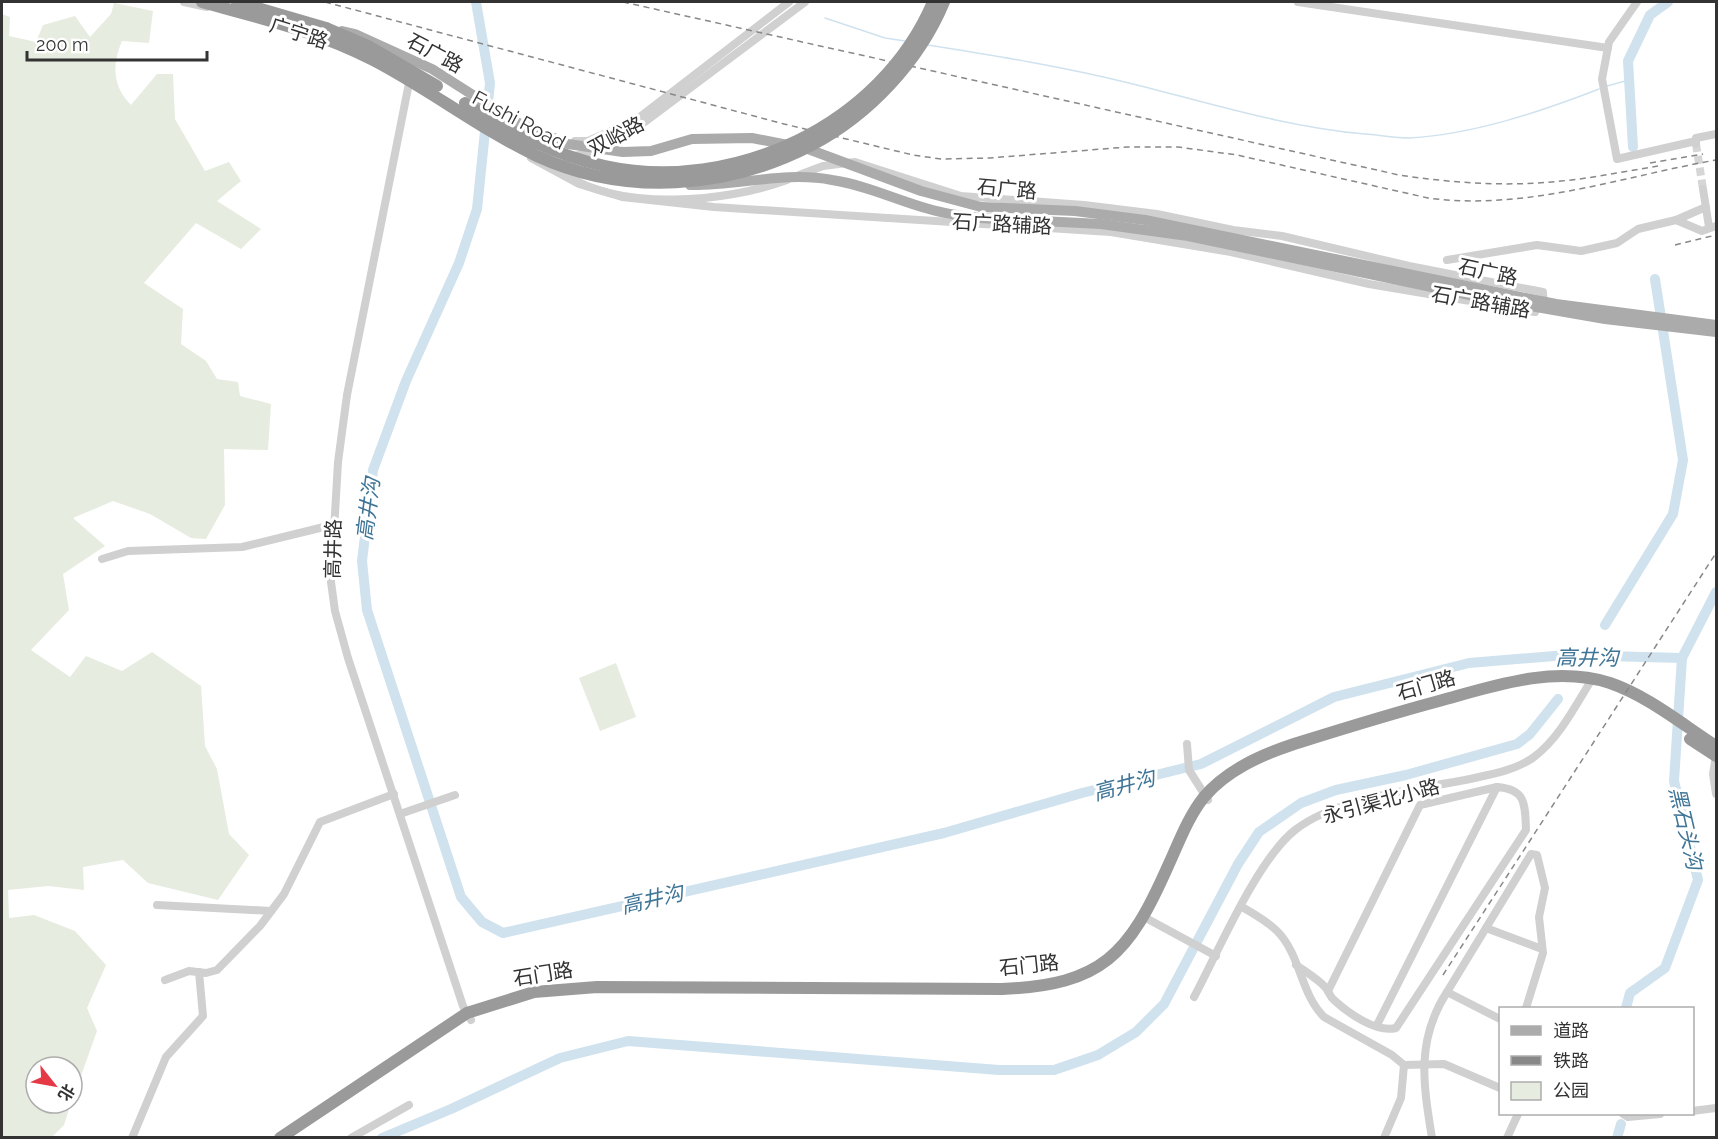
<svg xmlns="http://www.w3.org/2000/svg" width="1718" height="1139" viewBox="0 0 1718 1139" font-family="Raleway,'Noto Sans SC',sans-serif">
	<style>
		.green { fill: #e6ecdf }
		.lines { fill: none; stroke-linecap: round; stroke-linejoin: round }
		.stream { stroke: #cfe2ee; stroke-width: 1.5 }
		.river { stroke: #cfe2ee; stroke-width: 10 }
		.minor-tunnel { stroke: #d6d6d6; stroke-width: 8; stroke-dasharray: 8 4; stroke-linecap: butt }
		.minor { stroke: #d0d0d0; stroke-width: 8 }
		.major { stroke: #ababab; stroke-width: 10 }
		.highway { stroke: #9a9a9a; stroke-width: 12 }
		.rail { stroke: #888; stroke-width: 1.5; stroke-dasharray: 6 4.5; stroke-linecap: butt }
		.major-bridge { stroke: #ababab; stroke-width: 10 }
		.highway-bridge { stroke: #9a9a9a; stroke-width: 12 }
		.labels { text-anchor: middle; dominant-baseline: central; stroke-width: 6; stroke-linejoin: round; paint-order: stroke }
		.street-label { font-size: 20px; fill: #333; stroke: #fff }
		.water-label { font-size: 21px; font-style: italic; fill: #3f7597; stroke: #fff }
	</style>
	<rect width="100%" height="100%" fill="#fff"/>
	<g class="green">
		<path d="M114 3 153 11 149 43 122 41C112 64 112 86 131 105L157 74H173L175 119 205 171 229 162 241 181 217 201 261 229 241 249 196 223 144 283 183 309 181 344 206 361 217 379 238 382 240 396 271 404 268 450 224 449 225 505 206 539 191 538 150 514 113 501 73 518 105 546 63 574 69 610 31 650 70 677 86 656 122 671 152 652 201 686 205 746 217 769 229 834 249 855 218 900 148 883 123 860 83 867 84 890 48 886 8 890 9 918 34 915 75 931 106 965 87 1008 97 1031 72 1101V1067H36V1103H71L64 1125 52 1137H2V14L10 17 9 36 36 42 43 25 75 16 90 37 111 14Z"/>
		<path d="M616 663 636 717 600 731 579 678Z"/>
	</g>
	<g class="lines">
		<g class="stream">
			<path d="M825 18 885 38 905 41"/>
			<path d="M928 45C997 56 1065 67 1133 84 1210 103 1285 127 1365 134 1379 135 1395 138 1410 138 1474 134 1540 112 1599 89"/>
			<path d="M1607 86 1629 80"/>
		</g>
		<g class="river">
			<path d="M476 2 490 83 477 209 459 263 406 381 373 470 362 561 367 610 461 897 482 922 503 933 944 833 1082 793 1201 764 1334 697 1469 663 1567 655 1682 658 1716 592"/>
			<path d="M1633 147 1628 61 1650 15 1668 2"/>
			<path d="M1605 625 1673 514 1683 460 1655 279"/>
			<path d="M1626 1008 1630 993 1665 968 1698 880 1674 781 1682 658"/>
			<path d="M382 1138 451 1109 560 1058 628 1041 999 1070H1054L1098 1055 1136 1032 1164 1004 1238 864 1259 832 1301 803 1336 790 1406 775 1517 744 1530 734 1558 699"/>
			<path d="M1617 1138 1621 1124"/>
		</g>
		<path class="minor-tunnel" d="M1696 144 1703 189"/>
		<g class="minor">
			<path d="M184 2 207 7"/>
			<path d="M1298 2 1608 48"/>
			<path d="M1637 2 1609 42 1602 79 1617 159 1696 141"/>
			<path d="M410 78 347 395 338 462 331 582 335 611 348 658 463 1006 471 1020"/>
			<path d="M575 141H588L636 120 789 2"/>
			<path d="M1696 144V138L1716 134"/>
			<path d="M575 156 595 151 638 127 805 2"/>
			<path d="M531 158 579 184 622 197 714 207 1111 232 1231 252 1369 284 1535 312"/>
			<path d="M566 163 565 174C620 212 727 202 787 180"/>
			<path d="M799 175 823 166 855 162 961 196 1084 205 1157 214 1233 230 1282 236 1409 266 1543 292 1544 307"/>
			<path d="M1703 189 1709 227"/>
			<path d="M1676 220 1702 231 1716 226"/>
			<path d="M1447 260 1537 245 1581 251 1617 243 1638 229 1676 220 1706 207"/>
			<path d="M102 559 128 551 242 547 332 525"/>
			<path d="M1187 744 1189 770 1208 800"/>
			<path d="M1716 756 1713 774 1716 794"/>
			<path d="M400 814 455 795"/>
			<path d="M157 905 271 911"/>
			<path d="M1242 907C1254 914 1267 921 1277 931 1301 955 1300 993 1324 1017L1392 1055 1404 1065 1401 1098 1384 1138"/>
			<path d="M1144 917 1216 956"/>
			<path d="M1486 928 1542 949"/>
			<path d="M1296 965C1306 972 1318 979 1326 988 1329 992 1330 997 1334 1000 1348 1013 1376 1033 1396 1028L1526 830C1525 804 1526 789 1497 787L1377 1025"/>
			<path d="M165 980 189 971 206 973 217 970 260 926 284 894 320 822 394 794"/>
			<path d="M1328 991 1420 805 1497 787"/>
			<path d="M1447 992 1531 854 1537 855 1545 888 1539 917 1543 953 1526 1008"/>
			<path d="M1194 997C1218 952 1257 860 1295 830 1338 797 1413 790 1465 780 1488 775 1515 771 1534 757 1558 739 1573 710 1589 684"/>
			<path d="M1404 1065 1444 1064 1500 1088"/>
			<path d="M1692 1111 1716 1108"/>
			<path d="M1623 1114 1628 1117 1660 1114"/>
			<path d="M132 1138 166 1057 203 1016 199 972"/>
			<path d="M351 1138 409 1105"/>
			<path d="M1432 1138C1423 1083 1416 1040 1447 992L1500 1019"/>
			<path d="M1507 1138 1518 1114"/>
		</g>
		<g class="major">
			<path d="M981 207 1075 211 1145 220 1481 289"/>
			<path d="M979 218 1101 224 1188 236 1479 297"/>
		</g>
		<g class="highway">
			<path d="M237 2 326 28"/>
			<path d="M1690 739 1716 756"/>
			<path d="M280 1138 467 1013 534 992 597 987 1002 989C1103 985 1129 954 1168 866 1179 842 1188 817 1204 797 1227 770 1261 755 1294 744 1342 729 1390 714 1439 701 1494 686 1553 665 1610 683 1648 696 1683 725 1716 746"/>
		</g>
		<g class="rail">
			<path d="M325 2 784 124 913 155 941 159 990 158 1127 147H1178L1237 155 1428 198C1526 211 1620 177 1716 160"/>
			<path d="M623 2 1399 175C1453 183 1507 187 1561 181 1594 178 1626 171 1658 166"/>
			<path d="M1650 163 1703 154"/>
			<path d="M1675 245 1716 235"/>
			<path d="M1443 975 1716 553"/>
		</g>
		<g class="major-bridge">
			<path d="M342 31 355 34 432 69 512 120 568 144 623 152 651 151 692 139 752 138 808 149 921 191 981 207"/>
			<path d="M690 185C737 186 785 171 832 180 866 185 896 200 929 209 945 214 962 216 979 218"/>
			<path d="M1481 289 1556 304 1716 325"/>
			<path d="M1479 297 1605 319 1716 332"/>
		</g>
		<g class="highway-bridge">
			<path d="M202 2C260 18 319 32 373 60 429 89 480 129 537 156 626 197 727 189 812 145 869 115 919 62 944 2"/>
			<path d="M326 28 368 46 437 86"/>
			<path d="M465 103C509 131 553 155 605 166 733 194 881 125 933 2"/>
		</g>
	</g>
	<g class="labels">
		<g class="street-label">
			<text transform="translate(299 33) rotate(18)">广宁路</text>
			<text transform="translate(435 53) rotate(28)">石广路</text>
			<text transform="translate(519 120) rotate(28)">Fushi Road</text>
			<text transform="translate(616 136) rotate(-28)">双峪路</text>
			<text transform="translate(1007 189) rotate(5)">石广路</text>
			<text transform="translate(1002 224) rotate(3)">石广路辅路</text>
			<text transform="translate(1488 272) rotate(12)">石广路</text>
			<text transform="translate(1481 302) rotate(10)">石广路辅路</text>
			<text transform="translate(333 549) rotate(-89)">高井路</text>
			<text transform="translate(1426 685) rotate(-16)">石门路</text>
			<text transform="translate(1381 801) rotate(-15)">永引渠北小路</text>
			<text transform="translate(1029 965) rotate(-6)">石门路</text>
			<text transform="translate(543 974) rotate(-9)">石门路</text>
		</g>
		<g class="water-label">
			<text transform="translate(368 509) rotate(-83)">高井沟</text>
			<text x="1587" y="657">高井沟</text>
			<text transform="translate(1124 785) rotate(-15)">高井沟</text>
			<text transform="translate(1686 828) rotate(77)">黑石头沟</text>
			<text transform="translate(652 899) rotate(-13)">高井沟</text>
		</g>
	</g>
	<rect width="1718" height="1139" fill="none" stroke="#333333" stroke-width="6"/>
	<rect x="1499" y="1007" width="195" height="108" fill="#ffffff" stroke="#adadad" stroke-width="1.5"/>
	<rect x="1511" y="1026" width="30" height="9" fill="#ababab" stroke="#adadad" stroke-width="1.5"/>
	<text x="1553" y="1037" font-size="18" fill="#333333">道路</text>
	<rect x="1511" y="1056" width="30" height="9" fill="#888888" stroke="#adadad" stroke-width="1.5"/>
	<text x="1553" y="1067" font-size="18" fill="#333333">铁路</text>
	<rect x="1511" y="1082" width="30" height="18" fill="#e6ecdf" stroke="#adadad" stroke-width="1.5"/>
	<text x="1553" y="1097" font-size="18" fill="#333333">公园</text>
	<g transform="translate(54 1085) rotate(121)"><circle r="28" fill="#ffffff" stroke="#adadad" stroke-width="1.5"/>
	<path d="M0-4.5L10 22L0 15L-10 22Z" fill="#e63946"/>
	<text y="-9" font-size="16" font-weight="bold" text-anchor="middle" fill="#333333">北</text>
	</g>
	<path d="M27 51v9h180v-9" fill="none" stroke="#333333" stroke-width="3"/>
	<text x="36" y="51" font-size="18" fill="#333333" stroke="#ffffff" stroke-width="4.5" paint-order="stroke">200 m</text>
</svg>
